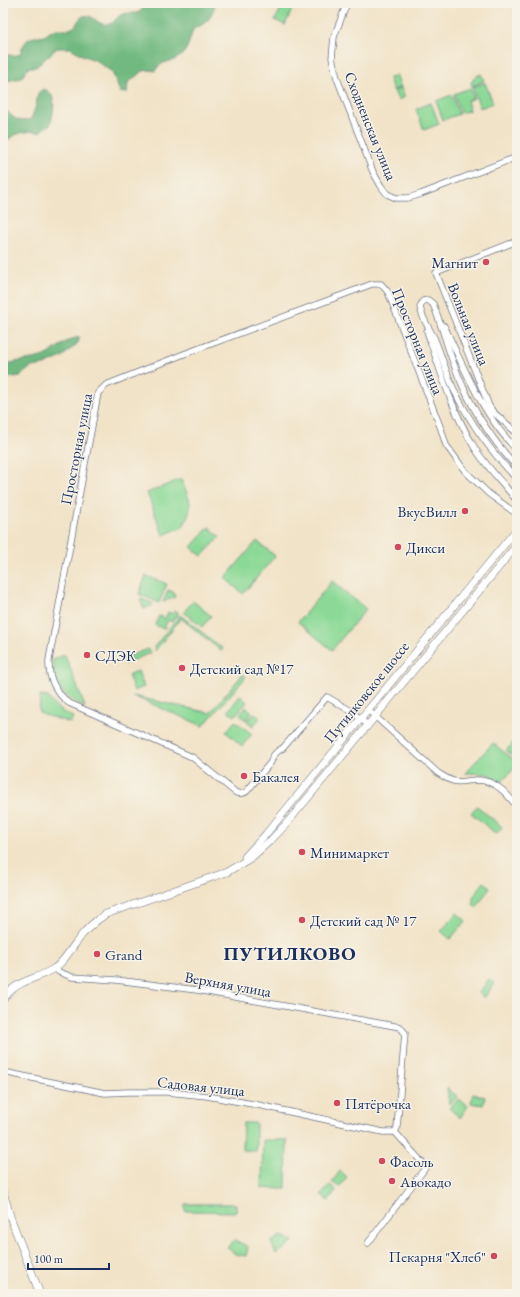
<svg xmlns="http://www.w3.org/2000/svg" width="520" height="1297" viewBox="0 0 520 1297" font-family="'EB Garamond',serif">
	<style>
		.green { fill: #8cd997; stroke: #54847a }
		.forest { fill: #71b980; stroke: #46746f }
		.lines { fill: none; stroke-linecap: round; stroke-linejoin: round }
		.minor-casing { stroke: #666e83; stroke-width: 7 }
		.major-casing { stroke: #666e83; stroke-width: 8 }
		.minor { stroke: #fff; stroke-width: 5.5 }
		.major { stroke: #fff; stroke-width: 7 }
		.poi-dot { fill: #d1495b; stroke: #f7f3e8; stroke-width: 1.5 }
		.labels { text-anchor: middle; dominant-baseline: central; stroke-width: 3; stroke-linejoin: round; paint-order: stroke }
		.street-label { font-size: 15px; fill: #1b2f5e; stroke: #f7f3e8 }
		.poi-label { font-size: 15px; fill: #1b2f5e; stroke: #f7f3e8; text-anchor: start }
		.district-label { font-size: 19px; font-weight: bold; letter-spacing: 1px; fill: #1b2f5e; stroke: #f7f3e8 }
	</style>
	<rect width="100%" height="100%" fill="#f7f3e8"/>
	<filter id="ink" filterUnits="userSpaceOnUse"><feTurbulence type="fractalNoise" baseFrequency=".025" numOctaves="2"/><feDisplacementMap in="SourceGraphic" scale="8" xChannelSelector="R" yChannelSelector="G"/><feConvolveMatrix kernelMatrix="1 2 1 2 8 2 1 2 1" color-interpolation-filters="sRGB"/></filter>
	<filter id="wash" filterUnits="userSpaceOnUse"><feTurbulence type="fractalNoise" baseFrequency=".012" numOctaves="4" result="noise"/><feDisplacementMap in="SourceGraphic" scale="16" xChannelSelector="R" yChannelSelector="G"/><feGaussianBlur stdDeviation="0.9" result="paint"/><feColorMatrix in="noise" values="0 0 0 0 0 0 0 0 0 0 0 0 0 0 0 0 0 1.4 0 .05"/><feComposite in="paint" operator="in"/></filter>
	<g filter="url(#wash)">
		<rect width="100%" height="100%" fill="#f1e3c7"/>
		<g class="green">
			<path d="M284 3H295L285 25 275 20Z"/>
			<path d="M396 74 401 87 393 90 389 78 394 77Z"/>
			<path d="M481 74 484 81 472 86 471 82 474 80 473 78Z"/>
			<path d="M485 83 493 103 480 108 472 87Z"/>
			<path d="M401 88 405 97 398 100 394 91Z"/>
			<path d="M470 88 474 98 467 101 470 110 461 113 454 94Z"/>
			<path d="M452 95 459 114 443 120 436 101Z"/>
			<path d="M431 103 439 124 424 130 416 109Z"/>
			<path d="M181 479C190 502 195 504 183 527L163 535 147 493Z"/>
			<path d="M209 527 220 537 202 556 191 547Z"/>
			<path d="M257 541 275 556 243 594 225 578Z"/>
			<path d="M146 576 167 584 159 603 139 594Z"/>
			<path d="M332 581 366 609 332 650 298 622Z"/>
			<path d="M168 590 173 592 175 597 163 602Z"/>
			<path d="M142 599 152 603 153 605 144 609 140 600Z"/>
			<path d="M193 601 211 616 202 627 184 612Z"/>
			<path d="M174 611 178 612 177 616H175L172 622 168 620 164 629 155 625 159 616 165 619 168 612 173 614Z"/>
			<path d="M180 615 223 649 221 651 181 618 155 651 154 647Z"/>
			<path d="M148 649 150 653 124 664 122 659Z"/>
			<path d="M65 655 85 707C61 696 53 686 53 659Z"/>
			<path d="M138 671 144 687 134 691 128 675Z"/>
			<path d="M243 674 246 677 203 726 133 696 210 713Z"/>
			<path d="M40 696 48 697C54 707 62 712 73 717L70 723 39 713Z"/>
			<path d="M240 696 247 702 235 716 228 711Z"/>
			<path d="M246 707 252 712 246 720 240 715Z"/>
			<path d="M254 713 260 718 253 726 247 721Z"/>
			<path d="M235 721 252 734 242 746 226 732Z"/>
			<path d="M517 738V757L515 759 506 751Z"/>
			<path d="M493 743 517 763V765L502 782 487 774 465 773Z"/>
			<path d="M477 806 502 827 496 834 471 813Z"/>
			<path d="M484 882 490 887 476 908 473 904V897Z"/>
			<path d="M457 913 466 921 450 939 441 931Z"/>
			<path d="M489 979 495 983 484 998 479 993Z"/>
			<path d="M447 1088 458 1097 449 1104Z"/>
			<path d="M473 1094 485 1097 483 1105 471 1103Z"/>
			<path d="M459 1099 468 1106 460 1118 449 1108Z"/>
			<path d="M243 1123H256V1151L242 1150Z"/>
			<path d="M263 1140H287L286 1189 262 1188Z"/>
			<path d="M340 1171 347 1177 339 1187 332 1182Z"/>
			<path d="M330 1185 336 1190 328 1201 321 1195Z"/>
			<path d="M185 1204H236V1212L185 1211Z"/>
			<path d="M281 1236 293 1241 285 1248 276 1254 271 1242Z"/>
			<path d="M235 1240 248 1247 246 1256 235 1254 227 1247Z"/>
		</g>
		<g class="forest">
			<path d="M145 3H216C210 18 209 23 193 29 190 39 188 51 179 57 170 64 162 59 155 71 141 67 139 76 128 82L127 93 120 92 112 72 95 60 82 55 71 48H57L36 67H29L21 78 3 82V54L14 56 20 54C23 46 25 38 35 37 37 37 41 37 44 36 49 34 50 30 57 29 62 29 67 31 72 28 78 26 77 18 84 16 93 14 96 23 103 24 115 26 114 18 121 15 132 10 140 19 145 3Z"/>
			<path d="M43 89C45 90 48 90 49 92 57 99 53 117 50 125L44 128 40 132C25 130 14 133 3 144V108C14 116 15 124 31 119L36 106 38 93Z"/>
			<path d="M80 337 78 343 62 357 44 365 31 367 20 376 7 378 3 383V366C15 360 30 361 44 356 57 350 65 339 80 337Z"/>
		</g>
	</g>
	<g filter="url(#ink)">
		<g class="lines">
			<g class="minor-casing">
				<g id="minor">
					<path d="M347 3 334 37 332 58 337 78 373 172 381 186 387 194 396 198H408L421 194 517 157"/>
					<path d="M517 241 436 273 489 406 493 412 517 433"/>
					<path d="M444 326C465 369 482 415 517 450"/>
					<path d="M427 331C440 370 452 410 473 445 485 466 503 482 517 501"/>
					<path d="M517 467C489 437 467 401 453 362 446 343 441 323 433 304L428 300 423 301 420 307C422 319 430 329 435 340 442 357 447 375 455 392 471 424 492 453 517 479"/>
					<path d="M368 710 438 773C458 786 457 781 477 780 495 780 507 793 517 807"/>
					<path d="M368 725 351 711 327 697 283 748C277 751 272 755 271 762L247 791C244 794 238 794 235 792L192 757 69 703C55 692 48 678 49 660L98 393 106 385 184 354 372 284H381L388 292 441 429 446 445 465 471 489 494 517 514"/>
					<path d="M54 968 59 972 72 977 116 980 197 990 400 1027 405 1033 397 1128 395 1132"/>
					<path d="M3 1072 105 1093 129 1092H167L207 1096 258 1105 383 1132H395"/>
					<path d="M368 1243 426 1167 395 1132"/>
				</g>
			</g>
			<g class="major-casing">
				<g id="major">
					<path d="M245 857 266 834 517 529"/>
					<path d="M3 1000C14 980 37 980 55 968 63 962 69 952 75 944 84 931 93 922 106 914L227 872 252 857 272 839 287 823 517 545"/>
					<path d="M3 1192 11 1219 40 1294"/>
				</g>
			</g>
			<use href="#minor" class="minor"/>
			<use href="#major" class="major"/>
		</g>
	</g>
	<g class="poi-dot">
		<circle cx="486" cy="262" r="4"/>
		<circle cx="465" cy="511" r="4"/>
		<circle cx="398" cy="547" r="4"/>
		<circle cx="87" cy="655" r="4"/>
		<circle cx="182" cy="668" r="4"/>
		<circle cx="244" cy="776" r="4"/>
		<circle cx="302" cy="852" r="4"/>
		<circle cx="302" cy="920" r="4"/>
		<circle cx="97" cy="954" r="4"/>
		<circle cx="337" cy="1103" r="4"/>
		<circle cx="382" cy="1161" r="4"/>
		<circle cx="392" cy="1181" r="4"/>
		<circle cx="494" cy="1256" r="4"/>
	</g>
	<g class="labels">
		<g class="street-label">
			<text transform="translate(371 126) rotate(68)">Сходненская улица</text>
			<text transform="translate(469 324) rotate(68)">Вольная улица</text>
			<text transform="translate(418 341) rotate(68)">Просторная улица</text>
			<text transform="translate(76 449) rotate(-79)">Просторная улица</text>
			<text transform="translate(366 692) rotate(-51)">Путилковское шоссе</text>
			<text transform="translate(228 984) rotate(10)">Верхняя улица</text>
			<text transform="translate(201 1086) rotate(6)">Садовая улица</text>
		</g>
		<g class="poi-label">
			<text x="478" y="262" text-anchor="end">Магнит</text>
			<text x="457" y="511" text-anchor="end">ВкусВилл</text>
			<text x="406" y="547">Дикси</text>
			<text x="95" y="655">СДЭК</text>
			<text x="190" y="668">Детский сад №17</text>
			<text x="252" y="776">Бакалея</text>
			<text x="310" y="852">Минимаркет</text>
			<text x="310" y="920">Детский сад № 17</text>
			<text x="105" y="954">Grand</text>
			<text x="345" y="1103">Пятёрочка</text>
			<text x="390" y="1161">Фасоль</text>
			<text x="400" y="1181">Авокадо</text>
			<text x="486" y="1256" text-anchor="end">Пекарня "Хлеб"</text>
		</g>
		<g class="district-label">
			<text x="290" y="953">ПУТИЛКОВО</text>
		</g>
	</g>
	<rect width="520" height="1297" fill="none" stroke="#f7f3e8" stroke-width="16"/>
	<path d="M28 1263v6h81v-6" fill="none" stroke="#1b2f5e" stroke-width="2"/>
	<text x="34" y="1263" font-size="12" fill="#1b2f5e" stroke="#f7f3e8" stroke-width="3" paint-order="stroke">100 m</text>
</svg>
